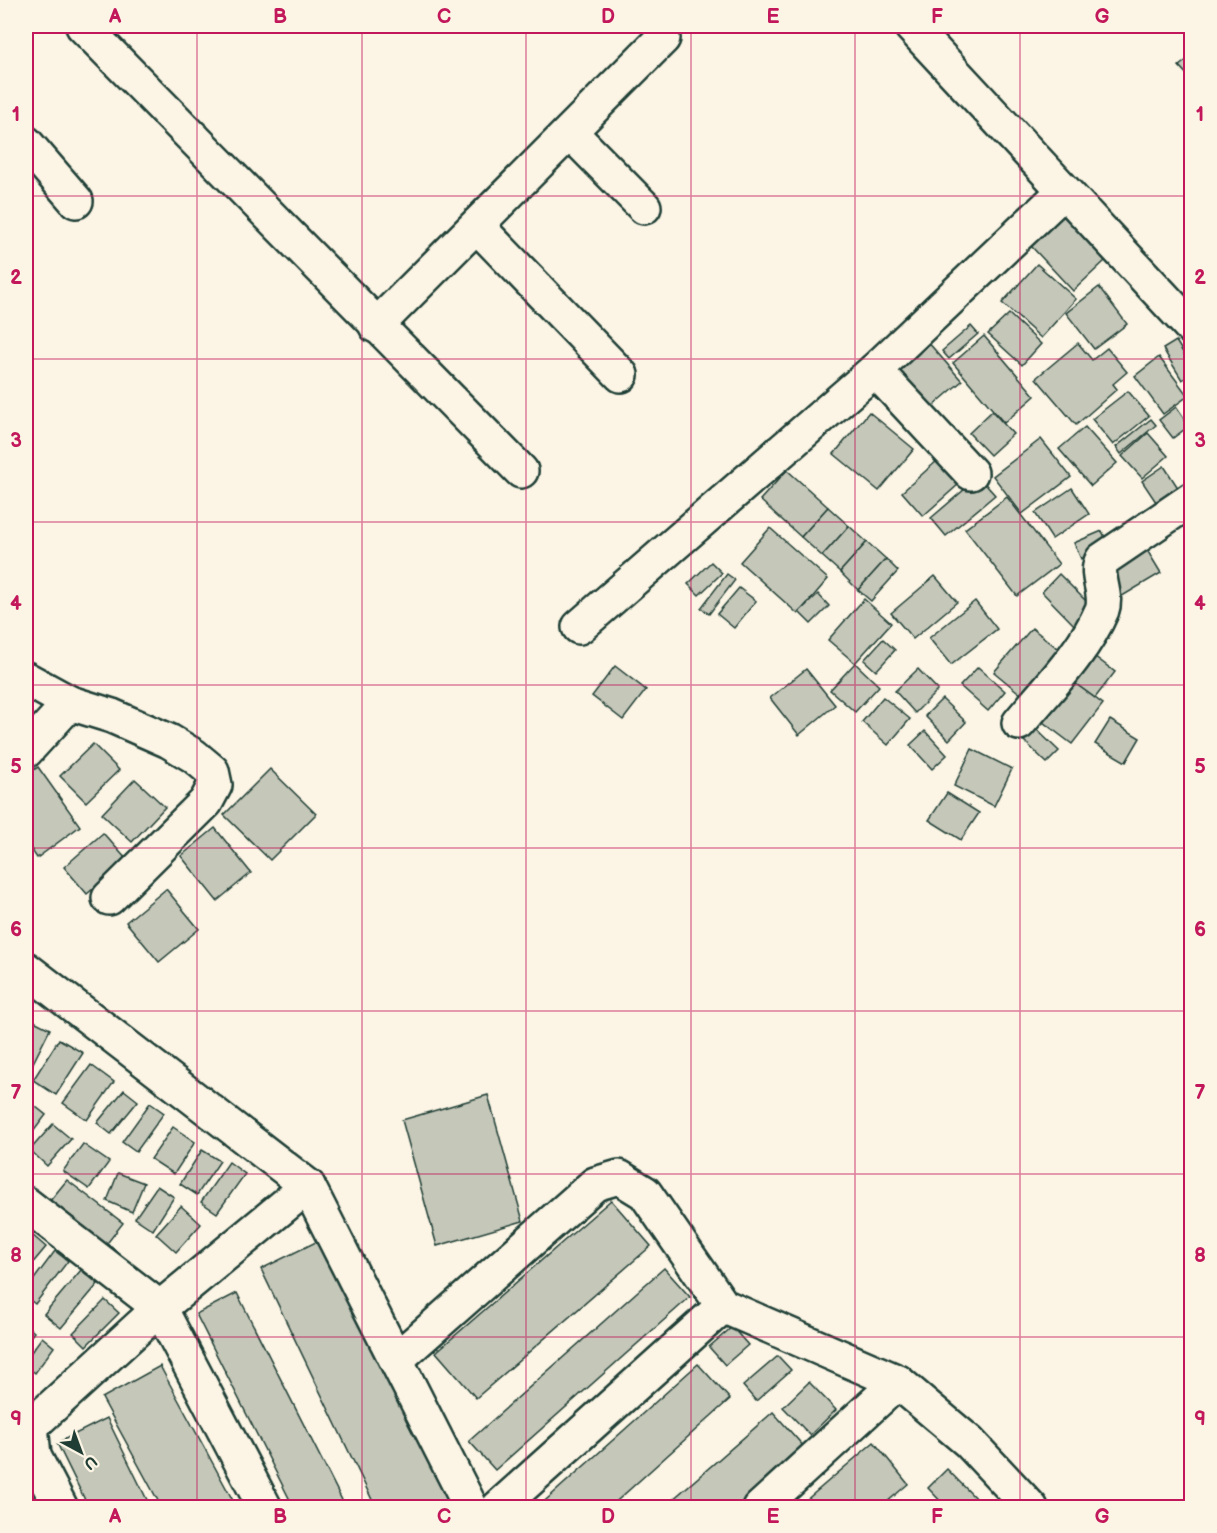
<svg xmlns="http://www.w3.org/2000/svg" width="1217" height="1533" viewBox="0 0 1217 1533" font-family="'Balsamiq Sans',sans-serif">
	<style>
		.building { fill: #c5c7b9; stroke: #1f3d34; stroke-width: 1.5 }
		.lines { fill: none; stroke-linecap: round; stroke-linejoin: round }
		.minor-casing { stroke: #1f3d34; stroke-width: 38 }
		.minor { stroke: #fcf5e5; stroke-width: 33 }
		.grid { fill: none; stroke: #c2185b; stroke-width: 1.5; stroke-opacity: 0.55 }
		.neatline { fill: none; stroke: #c2185b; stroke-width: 2 }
		.grid-label { font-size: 20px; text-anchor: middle; font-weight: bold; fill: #c2185b }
	</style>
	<rect width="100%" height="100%" fill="#fcf5e5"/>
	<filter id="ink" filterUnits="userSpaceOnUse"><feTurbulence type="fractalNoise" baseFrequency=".0167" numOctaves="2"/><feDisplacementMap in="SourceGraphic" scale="12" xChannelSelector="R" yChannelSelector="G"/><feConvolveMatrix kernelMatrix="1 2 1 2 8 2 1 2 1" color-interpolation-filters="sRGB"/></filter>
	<g filter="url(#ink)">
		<g class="building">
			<path d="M1192 56V80L1179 66Z"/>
			<path d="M1063 215 1106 260 1073 291 1031 246Z"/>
			<path d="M1037 264 1076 299 1041 338 1002 303Z"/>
			<path d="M1099 287 1127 324 1094 349 1066 313Z"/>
			<path d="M1009 314 1041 344 1022 365 988 334Z"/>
			<path d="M971 326 978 334 949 359 942 351Z"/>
			<path d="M984 336 1035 396 1004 423 953 363Z"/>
			<path d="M927 341 962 381 927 411 892 372Z"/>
			<path d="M1176 341 1192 367V374L1182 380 1163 349Z"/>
			<path d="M1078 343 1092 360 1107 348 1127 372 1113 384 1117 389 1076 425 1036 378Z"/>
			<path d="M1159 357 1188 396 1163 414 1135 376Z"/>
			<path d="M1128 391 1149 416 1113 445 1092 419Z"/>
			<path d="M1176 407 1189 426 1173 438 1159 420Z"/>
			<path d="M992 411 1013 434 990 455 969 433Z"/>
			<path d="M869 412 914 449 879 491 834 454Z"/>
			<path d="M1151 419 1156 425 1121 454 1116 447Z"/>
			<path d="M1085 427 1117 463 1091 486 1059 449Z"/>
			<path d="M1148 433 1168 456 1142 478 1122 456Z"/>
			<path d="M1041 439 1071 477 1022 514 993 476Z"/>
			<path d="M938 460 959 484 923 516 902 492Z"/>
			<path d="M1164 466 1184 497 1162 511 1142 481Z"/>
			<path d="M787 470 828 507 801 537 760 500Z"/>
			<path d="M979 477 995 495 946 536 931 518Z"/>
			<path d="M1072 488 1089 514 1052 539 1035 513Z"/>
			<path d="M1007 497 1059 564 1017 596 965 529Z"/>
			<path d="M828 507 849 526 822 556 801 537Z"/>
			<path d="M849 526 867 542 840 572 822 556Z"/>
			<path d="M770 528 828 579 798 614 740 562Z"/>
			<path d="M1102 531 1109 546 1081 559 1074 543Z"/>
			<path d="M867 542 886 559 858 590 840 572Z"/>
			<path d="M1147 550 1161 573 1119 598 1106 575Z"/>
			<path d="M886 559 898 571 871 601 858 590Z"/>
			<path d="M711 562 722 573 699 595 688 584Z"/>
			<path d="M727 574 735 580 709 614 701 608Z"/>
			<path d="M1059 574 1094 609 1076 627 1042 592Z"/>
			<path d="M935 576 957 602 913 639 891 613Z"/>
			<path d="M739 588 756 601 734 628 717 614Z"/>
			<path d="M818 594 829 606 811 624 799 612Z"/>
			<path d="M864 599 891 623 855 663 828 640Z"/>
			<path d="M975 601 997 629 951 665 929 638Z"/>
			<path d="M1032 628 1061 651 1023 696 994 672Z"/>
			<path d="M883 639 895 650 876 671 864 660Z"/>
			<path d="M1090 653 1115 672 1095 698 1069 679Z"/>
			<path d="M855 663 879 686 855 712 830 690Z"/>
			<path d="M615 666 646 690 623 720 592 696Z"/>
			<path d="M978 667 1005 691 988 711 960 686Z"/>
			<path d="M806 669 835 705 799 735 770 698Z"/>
			<path d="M918 669 938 690 915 713 895 691Z"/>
			<path d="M1069 679 1103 704 1072 744 1039 719Z"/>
			<path d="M883 697 910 719 888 745 862 722Z"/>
			<path d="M942 699 966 722 949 740 925 716Z"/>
			<path d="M1110 720 1140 738 1126 762 1095 744Z"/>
			<path d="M1036 729 1059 751 1047 763 1024 741Z"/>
			<path d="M925 731 947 755 932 769 910 745Z"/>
			<path d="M93 744 119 770 86 802 60 776Z"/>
			<path d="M972 749 1012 769 994 806 954 786Z"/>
			<path d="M38 767 80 826 37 858 26 842V776Z"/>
			<path d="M270 769 316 814 270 860 224 815Z"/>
			<path d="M135 779 165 807 132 842 102 814Z"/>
			<path d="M947 793 979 813 961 840 929 820Z"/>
			<path d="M215 828 251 873 217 901 181 856Z"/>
			<path d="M103 833 127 860 87 894 64 867Z"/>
			<path d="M166 889 199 929 159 962 126 922Z"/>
			<path d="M34 1021 50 1029 30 1069 26 1067V1037Z"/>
			<path d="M59 1039 83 1053 56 1095 33 1080Z"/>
			<path d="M91 1065 114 1082 87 1120 63 1103Z"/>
			<path d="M124 1090 138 1101 111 1134 97 1123Z"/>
			<path d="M488 1095 523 1221 437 1246 402 1120Z"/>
			<path d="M26 1099 46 1115 26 1141Z"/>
			<path d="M150 1103 164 1113 136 1152 122 1142Z"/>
			<path d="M53 1124 71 1139 47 1166 30 1150Z"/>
			<path d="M173 1127 195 1142 174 1174 151 1159Z"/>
			<path d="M83 1144 109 1162 89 1189 63 1171Z"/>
			<path d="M202 1150 220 1161 197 1195 180 1184Z"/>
			<path d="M229 1162 245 1174 217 1213 201 1202Z"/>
			<path d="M118 1173 144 1183 132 1212 107 1201Z"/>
			<path d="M67 1180 123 1223 105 1246 49 1202Z"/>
			<path d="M157 1186 174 1197 153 1230 135 1218Z"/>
			<path d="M611 1200 651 1246 476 1398 436 1352Z"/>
			<path d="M181 1206 201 1224 176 1252 156 1234Z"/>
			<path d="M31 1234 46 1247 26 1271V1241Z"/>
			<path d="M326 1237 456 1508H376L261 1269Z"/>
			<path d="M55 1251 68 1261 35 1304 26 1297V1290Z"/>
			<path d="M664 1268 690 1297 495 1470 469 1441Z"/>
			<path d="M81 1270 98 1284 61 1328 44 1314Z"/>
			<path d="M237 1293 346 1508H294L196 1314Z"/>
			<path d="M105 1300 119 1313 86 1346 73 1333Z"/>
			<path d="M26 1325 34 1332 26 1342Z"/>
			<path d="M732 1327 748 1345 725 1365 709 1347Z"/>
			<path d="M42 1337 54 1347 35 1373 26 1366V1359Z"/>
			<path d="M778 1356 791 1370 756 1401 743 1386Z"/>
			<path d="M698 1364 730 1399 609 1508H537Z"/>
			<path d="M160 1366 237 1508H162L102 1398Z"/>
			<path d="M809 1382 836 1410 810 1435 783 1407Z"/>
			<path d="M773 1412 806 1449 738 1508H663Z"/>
			<path d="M107 1418 151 1508H89L57 1443Z"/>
			<path d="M874 1442 908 1484 880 1508H797Z"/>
			<path d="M947 1469 985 1508H947L928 1488Z"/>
		</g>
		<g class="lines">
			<g class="minor-casing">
				<g id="minor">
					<path d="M83 26 521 471"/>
					<path d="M911 26 1192 328"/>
					<path d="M570 132 644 207"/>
					<path d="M26 143 76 201"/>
					<path d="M477 226 621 375"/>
					<path d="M376 326 663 38"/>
					<path d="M875 370 971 473"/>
					<path d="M579 627 875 370 1063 192"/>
					<path d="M26 679 70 703 112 716 169 741 194 756 212 771 215 785 206 802 109 898"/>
					<path d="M1019 723C1048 688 1084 652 1102 610 1108 593 1094 575 1102 560L1192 499"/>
					<path d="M26 751 70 703"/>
					<path d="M26 969 308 1186 471 1508"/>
					<path d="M26 1204 160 1308 265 1508"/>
					<path d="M397 1359 595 1184 619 1177 645 1193 723 1306 898 1382 969 1442 1031 1508"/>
					<path d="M61 1508 34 1456 31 1426 160 1308 308 1186"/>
					<path d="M498 1508 723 1306"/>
					<path d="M760 1508 898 1382"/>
				</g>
			</g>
			<use href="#minor" class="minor"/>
		</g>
	</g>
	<path class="grid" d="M197 26V1508M362 26V1508M526 26V1508M691 26V1508M855 26V1508M1020 26V1508M26 196H1192M26 359H1192M26 522H1192M26 685H1192M26 848H1192M26 1011H1192M26 1174H1192M26 1337H1192"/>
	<rect width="1217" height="1533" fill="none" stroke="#fcf5e5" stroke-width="66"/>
	<g transform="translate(81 1452) rotate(139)" stroke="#fcf5e5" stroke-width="4.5" paint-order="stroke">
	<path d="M0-4.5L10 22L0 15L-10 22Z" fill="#1f3d34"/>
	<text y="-9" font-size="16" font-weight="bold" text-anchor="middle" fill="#1f3d34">U</text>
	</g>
	<rect x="33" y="33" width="1151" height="1467" class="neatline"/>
	<g class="grid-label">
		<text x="115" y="23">A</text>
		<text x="280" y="23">B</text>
		<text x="444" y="23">C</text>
		<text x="608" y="23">D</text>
		<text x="773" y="23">E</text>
		<text x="937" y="23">F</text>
		<text x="1102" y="23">G</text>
		<text x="16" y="121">1</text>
		<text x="1200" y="121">1</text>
		<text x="16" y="284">2</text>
		<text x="1200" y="284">2</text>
		<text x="16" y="447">3</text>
		<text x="1200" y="447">3</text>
		<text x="16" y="610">4</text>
		<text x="1200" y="610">4</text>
		<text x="16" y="773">5</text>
		<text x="1200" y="773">5</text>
		<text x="16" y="936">6</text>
		<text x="1200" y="936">6</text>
		<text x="16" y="1099">7</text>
		<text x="1200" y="1099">7</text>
		<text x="16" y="1262">8</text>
		<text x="1200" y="1262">8</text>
		<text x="16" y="1425">9</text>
		<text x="1200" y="1425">9</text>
		<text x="115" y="1523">A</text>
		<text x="280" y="1523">B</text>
		<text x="444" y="1523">C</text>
		<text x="608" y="1523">D</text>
		<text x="773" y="1523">E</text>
		<text x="937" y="1523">F</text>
		<text x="1102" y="1523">G</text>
	</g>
</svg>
